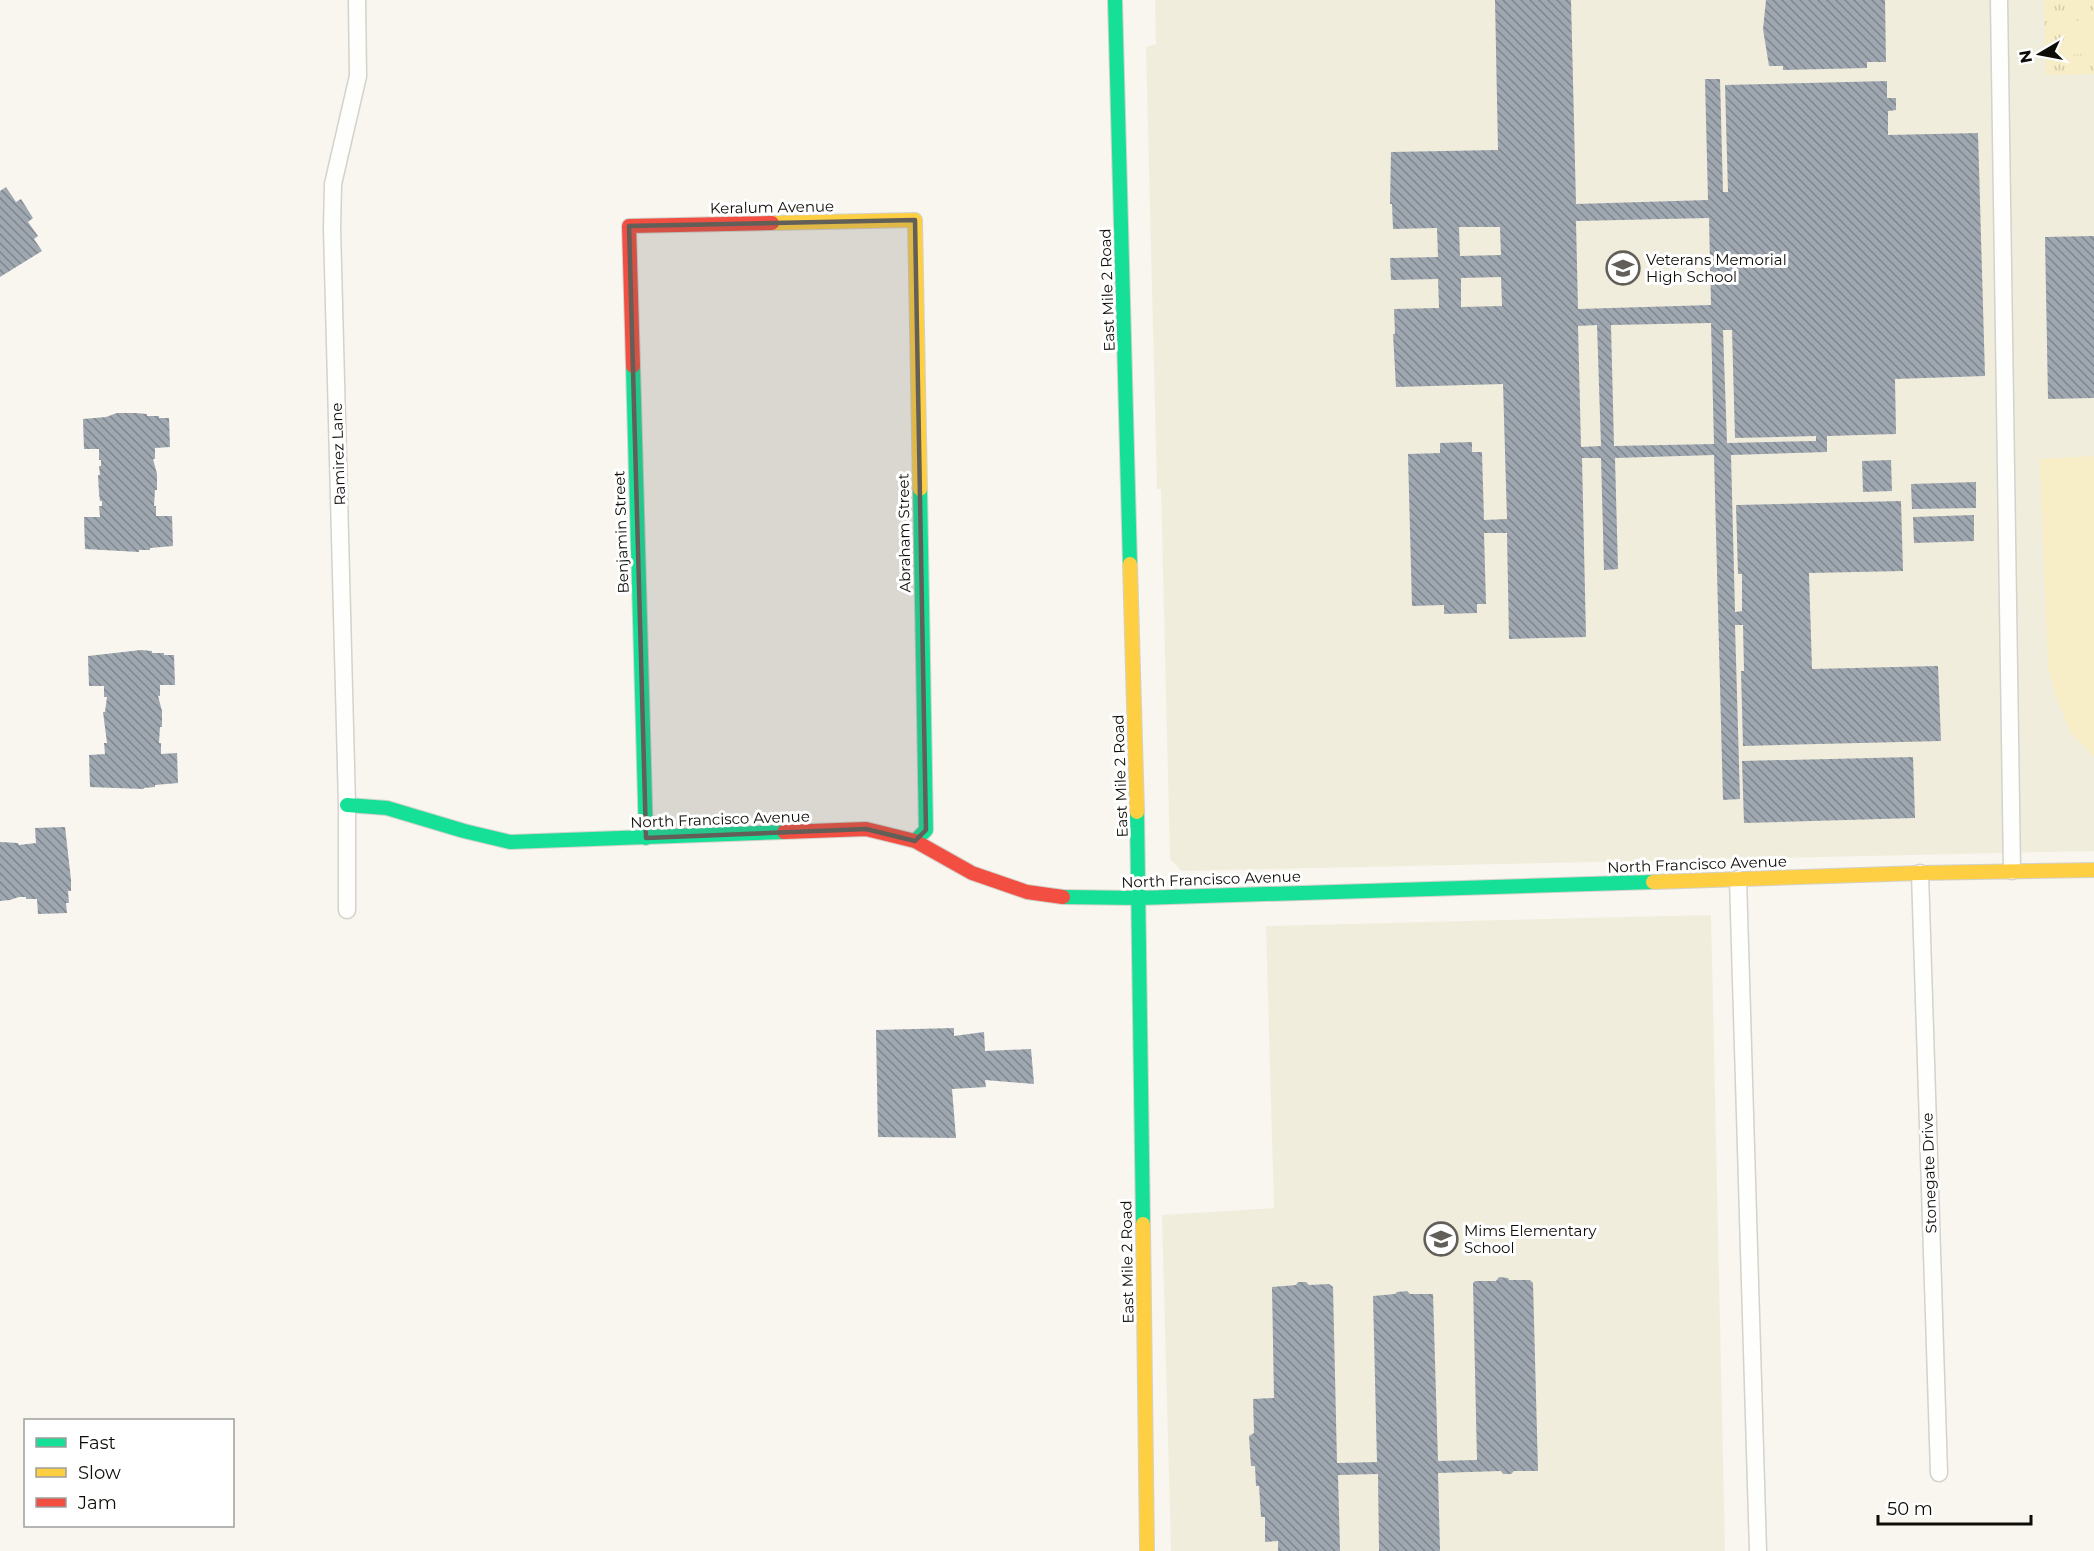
<svg xmlns="http://www.w3.org/2000/svg" width="2094" height="1551" viewBox="0 0 2094 1551" font-family="Montserrat,sans-serif">
	<style>
		.built { fill: #f1eddd }
		.grass { fill: url(#grass-tufts) }
		.garden { fill: #f7eec8 }
		.building { fill: url(#building-back-hatch); fill-rule: evenodd }
		.lines { fill: none; stroke-linecap: round; stroke-linejoin: round }
		.street-casing { stroke: #d3d2cb; stroke-width: 19 }
		.fast-casing { stroke: #d3d2cb; stroke-width: 16 }
		.slow-casing { stroke: #d3d2cb; stroke-width: 16 }
		.jam-casing { stroke: #d3d2cb; stroke-width: 16 }
		.street { stroke: #fefefc; stroke-width: 16 }
		.fast { stroke: #16e098; stroke-width: 14 }
		.slow { stroke: #ffcf43; stroke-width: 14 }
		.jam { stroke: #f24e42; stroke-width: 14 }
		.marked { fill: #615f58; fill-opacity: 0.2; stroke: #615f58; stroke-width: 4.5; stroke-linejoin: round }
		.labels { text-anchor: middle; dominant-baseline: central; stroke-width: 6; stroke-linejoin: round; paint-order: stroke }
		.street-label { font-size: 15px; fill: #0f0d08; stroke: #fff }
		.poi-label { font-size: 15px; fill: #0f0d08; stroke: #fff; text-anchor: start }
	</style>
	<defs>
		<pattern id="grass-tufts" width="24" height="20" patternUnits="userSpaceOnUse" patternTransform="scale(1.5)"><rect width="24" height="20" fill="#f7eec8"/><path d="M3 7l-1-3M5 7V3M7 7l1-3M15 17l-1-3M17 17v-4M19 17l1-3" fill="none" stroke="#d3cbaa"/></pattern>
		<pattern id="building-back-hatch" width="6" height="6" patternUnits="userSpaceOnUse" patternTransform="scale(1.5)"><rect width="6" height="6" fill="#9fa7b0"/><path d="M-1 5l2 2M0 0l6 6M5-1l2 2" fill="none" stroke="#80868d"/></pattern>
	</defs>
	<rect width="100%" height="100%" fill="#f8f6ee"/>
	<g class="built">
		<path d="M1155 0H2094V851L1182 871 1170 859 1161 489H1157L1146 47 1156 44Z"/>
		<path d="M1711 915 1725 1551H1171L1162 1215 1274 1208 1266 926Z"/>
	</g>
	<path class="grass" d="M2044 0H2094V74L2046 75Z"/>
	<g class="garden">
		<path d="M2065 21H2094V54L2066 55Z"/>
		<path d="M2094 456V757L2071 733 2057 699 2048 668 2040 459Z"/>
	</g>
	<g class="building">
		<path d="M1495 0H1571L1576 204 1708 200 1705 79H1720L1723 192H1728L1725 85 1887 81V98H1896V110L1888 111V135L1978 133 1985 376 1895 379 1896 434 1827 436V452L1731 455 1735 612 1742 611V574H1738L1736 505 1901 501 1903 571 1809 573 1812 669 1938 666 1941 741 1743 746 1741 671H1744L1743 625H1735L1740 799 1723 800 1714 455 1615 458 1618 569 1604 570 1601 458H1582L1586 637 1509 639 1507 533H1484L1486 604H1477V613L1444 614V605L1412 606 1408 454 1440 453V443L1472 442V452H1482L1484 520 1507 519 1503 384 1396 387 1393 334H1395L1394 309 1439 308 1438 279 1391 280 1390 258 1438 257 1437 228 1393 229 1392 204H1390L1391 152 1498 150ZM1709 218 1711 305 1578 309 1576 221ZM1459 227H1500L1501 255 1460 256ZM1501 277 1502 306 1461 307V278ZM1711 323 1714 444 1614 446 1611 325ZM1597 325 1601 446 1581 447 1578 326ZM1723 330H1732L1735 438 1816 436V441L1727 443Z"/>
		<path d="M1766 0H1885L1886 62H1867V68L1783 70V66H1769L1763 29Z"/>
		<path d="M6 187 16 202 21 199 33 218 28 222 38 236 34 239 42 251 0 277V191Z"/>
		<path d="M2094 236V398L2048 399 2045 237Z"/>
		<path d="M117 413H136L147 414V416H159V418H169L170 447 155 448V459H153L157 474V490H155L154 506H156V516H172L173 546 150 548V550H139V552L85 549 84 517H100L99 506H102V501H100L99 493 98 475H100L99 466H101V460H99V449H84L83 419 106 417Z"/>
		<path d="M1891 460 1892 491 1863 492 1862 461Z"/>
		<path d="M1976 482V508L1912 509 1911 484Z"/>
		<path d="M1974 515V541L1914 543 1913 517Z"/>
		<path d="M141 650 152 651V653H164V655H174L175 685H160V696H158L162 711V727H160L159 743H161V754L177 753 178 783 155 785V787L144 788V789L90 787 89 755 105 754 104 743H107L103 712H105L107 697H104V686H89L88 656Z"/>
		<path d="M1913 757 1915 818 1744 823 1742 761Z"/>
		<path d="M65 827 71 880V891H68L69 903H66L67 913 38 914 37 899H26V897H19L10 900 0 901V842L18 843 19 845 36 843 35 828Z"/>
		<path d="M954 1028V1036L984 1032 985 1051 1031 1049 1034 1084 985 1080 986 1087 952 1089 956 1138 878 1137 876 1030Z"/>
		<path d="M1499 1277 1508 1278 1509 1280H1530L1533 1283 1538 1471H1514L1511 1474H1503L1501 1471 1438 1473 1440 1551H1379L1378 1474 1338 1475 1340 1551H1278V1541L1265 1542V1517H1261L1259 1486H1256L1255 1466H1251L1249 1436 1254 1433 1253 1399 1274 1398 1272 1287 1296 1285 1298 1282H1306L1309 1285 1329 1284 1333 1287 1337 1463 1377 1462 1373 1296 1395 1294 1397 1292 1407 1291 1410 1294H1433L1438 1461 1477 1460 1473 1283 1475 1281H1496Z"/>
	</g>
	<g class="lines">
		<g class="street-casing">
			<g id="street">
				<path d="M1999 0 2012 871"/>
				<path d="M1920 873 1939 1473"/>
				<path d="M1738 879 1758 1551"/>
				<path d="M347 910V805L332 228 333 184 358 76 357 0"/>
			</g>
		</g>
		<g class="fast-casing">
			<g id="fast">
				<path d="M1115 0 1130 564"/>
				<path d="M633 366 646 838"/>
				<path d="M347 805 387 808 464 831 510 842 784 832"/>
				<path d="M1137 812 1143 1224"/>
				<path d="M915 841 926 830 920 489"/>
				<path d="M1063 897 1139 898 1653 882"/>
			</g>
		</g>
		<g class="slow-casing">
			<g id="slow">
				<path d="M772 223 915 220 920 489"/>
				<path d="M1130 564 1137 812"/>
				<path d="M1653 882 1920 873 2094 870"/>
				<path d="M1143 1224 1147 1551"/>
			</g>
		</g>
		<g class="jam-casing">
			<g id="jam">
				<path d="M633 366 629 226 772 223"/>
				<path d="M784 832 866 829 915 841 972 873 1027 892 1063 897"/>
			</g>
		</g>
		<use href="#street" class="street"/>
		<use href="#fast" class="fast"/>
		<use href="#slow" class="slow"/>
		<use href="#jam" class="jam"/>
	</g>
	<path class="marked" d="M915 220 926 830 915 841 866 829 646 838 629 226Z"/>
	<defs>
		<g id="school-ring" transform="scale(1.725)"><circle r="9.5" fill="#fff" stroke="#615f58" stroke-width="1.5"/><path d="M0-5L7-2L0 1L-7-2ZM-4 1L0 2.5L4 1V4Q0 6-4 4Z" fill="#615f58"/></g>
	</defs>
	<g fill-rule="evenodd">
		<use href="#school-ring" x="1623" y="268"/>
		<use href="#school-ring" x="1441" y="1239"/>
	</g>
	<g class="labels">
		<g class="street-label">
			<text transform="translate(772 207) rotate(-1)">Keralum Avenue</text>
			<text transform="translate(1107 290) rotate(-92)">East Mile 2 Road</text>
			<text transform="translate(338 454) rotate(-92)">Ramirez Lane</text>
			<text transform="translate(621 532) rotate(-92)">Benjamin Street</text>
			<text transform="translate(904 533) rotate(-91)">Abraham Street</text>
			<text transform="translate(1120 776) rotate(-92)">East Mile 2 Road</text>
			<text transform="translate(720 819) rotate(-2)">North Francisco Avenue</text>
			<text transform="translate(1697 864) rotate(-2)">North Francisco Avenue</text>
			<text transform="translate(1211 879) rotate(-2)">North Francisco Avenue</text>
			<text transform="translate(1929 1173) rotate(-92)">Stonegate Drive</text>
			<text transform="translate(1127 1262) rotate(-91)">East Mile 2 Road</text>
		</g>
		<g class="poi-label">
			<text x="1646" y="259">Veterans Memorial<tspan x="1646" dy="17">High School</tspan></text>
			<text x="1464" y="1230">Mims Elementary<tspan x="1464" dy="17">School</tspan></text>
		</g>
	</g>
	<rect x="24" y="1419" width="210" height="108" fill="#ffffff" stroke="#9f9e9c" stroke-width="1.5"/>
	<rect x="36" y="1438" width="30" height="9" fill="#16e098" stroke="#9f9e9c" stroke-width="1.5"/>
	<text x="78" y="1449" font-size="18" fill="#0f0d08">Fast</text>
	<rect x="36" y="1468" width="30" height="9" fill="#ffcf43" stroke="#9f9e9c" stroke-width="1.5"/>
	<text x="78" y="1479" font-size="18" fill="#0f0d08">Slow</text>
	<rect x="36" y="1498" width="30" height="9" fill="#f24e42" stroke="#9f9e9c" stroke-width="1.5"/>
	<text x="78" y="1509" font-size="18" fill="#0f0d08">Jam</text>
	<g transform="translate(2040 54) rotate(260)" stroke="#ffffff" stroke-width="4.5" paint-order="stroke">
	<path d="M0-4.5L10 22L0 15L-10 22Z" fill="#0f0d08"/>
	<text y="-9" font-size="16" font-weight="bold" text-anchor="middle" fill="#0f0d08">N</text>
	</g>
	<path d="M1878 1515v9h153v-9" fill="none" stroke="#0f0d08" stroke-width="3"/>
	<text x="1887" y="1515" font-size="18" fill="#0f0d08" stroke="#ffffff" stroke-width="4.5" paint-order="stroke">50 m</text>
</svg>
